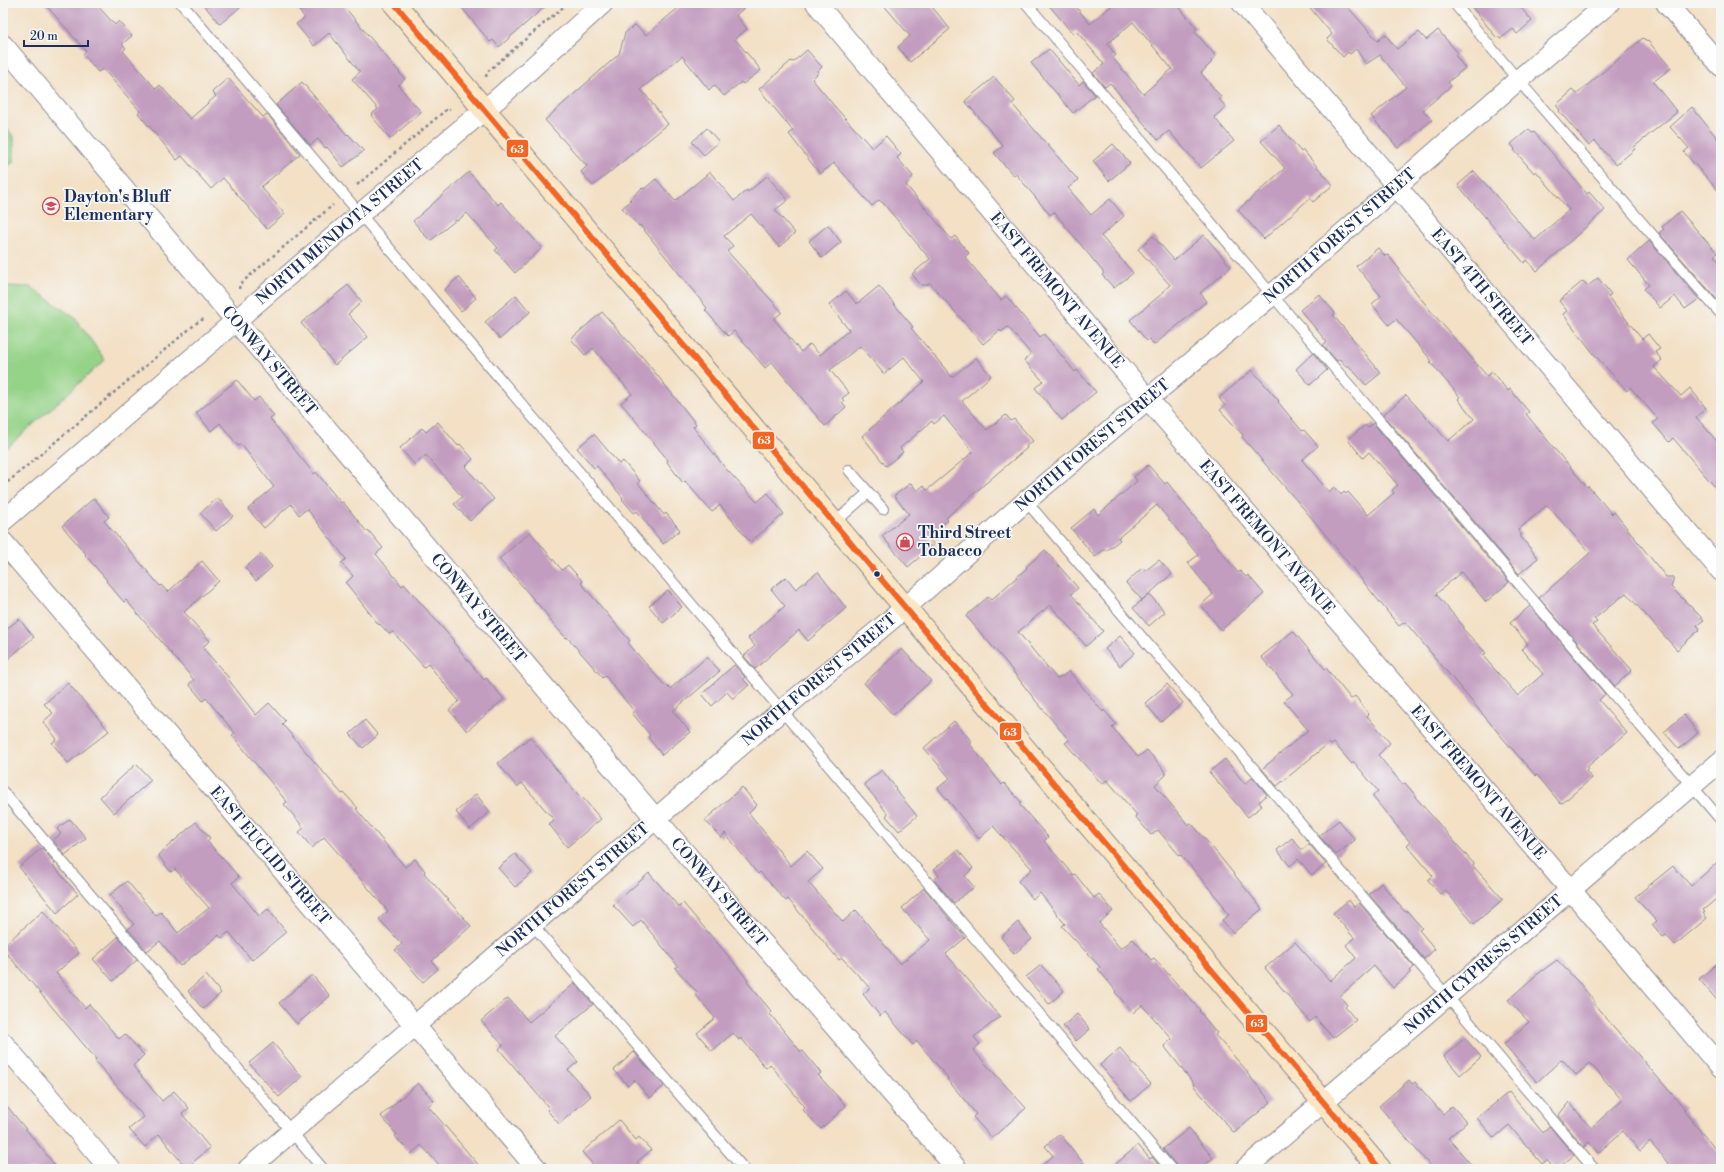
<svg xmlns="http://www.w3.org/2000/svg" width="1724" height="1172" viewBox="0 0 1724 1172" font-family="'Libre Bodoni',serif">
	<style>
		.green { fill: #95d388; stroke: #588173 }
		.building { fill: #c29dc0; fill-rule: evenodd }
		.lines { fill: none; stroke-linecap: round; stroke-linejoin: round }
		.lane-casing { stroke: #878892; stroke-width: 12 }
		.street-casing { stroke: #878892; stroke-width: 22 }
		.secondary-casing { stroke: #878892; stroke-width: 24 }
		.path { stroke: #878892; stroke-width: 2.5; stroke-dasharray: 3 3; stroke-linecap: butt }
		.lane { stroke: #fff; stroke-width: 10 }
		.street { stroke: #fff; stroke-width: 20 }
		.secondary { stroke: #fbe6c4; stroke-width: 22 }
		.bus-1-casing { stroke: #f6f6f2; stroke-width: 9 }
		.bus-1 { stroke: #f26522; stroke-width: 6 }
		.bus-dot { fill: #1b2f5e; stroke: #f6f6f2; stroke-width: 1.5 }
		.labels { text-anchor: middle; dominant-baseline: central; stroke-width: 3.5; stroke-linejoin: round; paint-order: stroke }
		.poi-label { font-size: 16px; font-weight: bold; fill: #1b2f5e; stroke: #f6f6f2; text-anchor: start }
		.street-label { font-size: 16px; fill: #1b2f5e; stroke: #f6f6f2 }
		.line-badge { stroke: #f6f6f2; stroke-width: 1.5 }
		.badge-label { font-size: 11px; text-anchor: middle; font-weight: bold; fill: #fff }
	</style>
	<rect width="100%" height="100%" fill="#f6f6f2"/>
	<filter id="ink" filterUnits="userSpaceOnUse"><feTurbulence type="fractalNoise" baseFrequency=".025" numOctaves="2"/><feDisplacementMap in="SourceGraphic" scale="8" xChannelSelector="R" yChannelSelector="G"/><feConvolveMatrix kernelMatrix="1 2 1 2 8 2 1 2 1" color-interpolation-filters="sRGB"/></filter>
	<filter id="wash" filterUnits="userSpaceOnUse"><feTurbulence type="fractalNoise" baseFrequency=".012" numOctaves="4" result="noise"/><feDisplacementMap in="SourceGraphic" scale="16" xChannelSelector="R" yChannelSelector="G"/><feGaussianBlur stdDeviation="0.9" result="paint"/><feColorMatrix in="noise" values="0 0 0 0 0 0 0 0 0 0 0 0 0 0 0 0 0 1.4 0 .05"/><feComposite in="paint" operator="in"/></filter>
	<g filter="url(#wash)">
		<rect width="100%" height="100%" fill="#f3e0c5"/>
		<g class="green">
			<path d="M3 124 14 137V161L3 171Z"/>
			<path d="M3 286 31 287 75 318 105 360 8 447 3 446Z"/>
		</g>
		<g id="blocks">
			<g class="building">
				<path d="M44 3H95L115 25 119 21 132 36 122 44 126 48 123 51 156 89 160 85 190 119 216 96 212 92 228 78 263 117 267 114 300 154 261 187 285 214 267 229 223 178 211 189 182 156 177 160 138 113 140 111 103 69 98 72 83 54 86 51Z"/>
				<path d="M202 3H245L220 24Z"/>
				<path d="M293 3H341L405 79 398 85 421 112 390 139 371 115 378 109 352 79 360 72 329 33 314 46 296 24 305 18Z"/>
				<path d="M458 3H549L499 47 493 40 490 42Z"/>
				<path d="M684 3H750L736 15 747 29 735 39 761 70 743 84 741 82 724 96 714 85 709 90 682 56 641 89 668 124 593 186 581 172 587 166 545 120 619 54 625 33 635 25 646 35Z"/>
				<path d="M882 3H929L950 29 910 62 898 47 910 36Z"/>
				<path d="M1047 3H1073L1090 24 1115 3H1176L1197 29 1194 31 1216 56 1211 61 1212 62 1201 73 1221 97 1219 99 1226 107 1214 117 1234 141 1201 168 1169 131 1158 140 1110 83 1105 87 1093 73 1104 64 1076 31 1073 34ZM1133 22 1172 69 1143 94 1113 58 1116 55 1107 44Z"/>
				<path d="M1306 3H1344L1378 41 1385 34 1397 49 1419 32 1426 40 1438 30 1458 53 1455 55 1465 68 1448 82 1451 86 1423 110 1432 120 1398 148 1371 116 1406 87 1380 55 1366 64 1356 49 1350 54 1348 52 1343 57 1327 39 1332 34Z"/>
				<path d="M1469 3H1517L1532 21 1517 34 1513 29 1500 39 1497 36 1496 37Z"/>
				<path d="M1643 38 1647 42 1648 41 1671 68 1653 82 1677 112 1634 147 1635 149 1616 165 1595 141 1589 146 1559 111 1560 110 1556 105 1573 90 1577 94Z"/>
				<path d="M1049 49 1079 85 1083 81 1095 95 1073 113 1031 63Z"/>
				<path d="M807 50 822 67 818 71 819 72 812 79 836 108 872 148 886 136 901 154 897 158 913 176 906 185 951 239 955 236 969 253 965 257 1001 300 1006 296 1040 337 1044 334 1075 372 1077 370 1096 392 1062 420 1035 388 1043 381 1024 360 1031 354 1008 327 1001 332 1000 330 983 344 930 283 927 285H921L912 274 930 259 883 203 879 200 872 206 834 163 820 174 789 134 793 131 759 89 791 61 793 62Z"/>
				<path d="M994 77 1015 101 1012 104 1078 180 1068 188 1091 215 1110 199 1124 216 1101 236 1133 273 1114 288 1102 275 1104 273 1054 212 1050 215 1016 174 1014 176 994 153 1003 146 965 101Z"/>
				<path d="M302 82 347 135 348 134 364 151 343 167 327 147 325 148 318 139 310 145 276 105Z"/>
				<path d="M1692 107 1721 143V194L1684 152 1689 148 1670 127Z"/>
				<path d="M1279 125 1301 152 1303 150 1308 156 1333 185 1313 202 1310 198 1264 239 1238 210 1285 168 1261 141Z"/>
				<path d="M707 128 719 142 704 155 692 142Z"/>
				<path d="M1529 129 1532 133 1534 132 1587 194 1589 192 1605 210 1537 271 1527 260 1524 263 1458 185 1474 171 1535 240 1569 210 1536 171 1534 173 1514 150 1515 149 1511 144Z"/>
				<path d="M1113 144 1130 163 1109 181 1093 161Z"/>
				<path d="M469 172 498 205 501 202 542 248 515 273 495 250 498 248 467 213 457 221 456 220 430 241 413 221Z"/>
				<path d="M710 172 734 201 747 190 748 192 767 176 788 200 775 210 795 233 779 247 751 214 724 236 733 246 727 251 782 312 774 319 801 352 810 344 820 355 849 330 829 305 846 291 857 304 879 286 913 327 911 328 952 377 976 358 991 376 962 401 987 430 1006 415 1011 421 1014 419 1033 441 1026 446 1027 448 973 494 946 518 948 520 927 537 934 545 908 567 882 536 909 514 894 496 911 483 917 491 923 486 927 490 973 452 944 416 934 424 932 421 900 448 903 452 886 466 862 436 924 382 904 357 884 374 860 346 830 370 849 393 842 398 844 401 842 402 846 407 825 426 772 362 765 368 734 331 728 336 705 310 707 308 640 225 639 226 622 208 631 201 629 200 642 188 644 189 656 179 675 201Z"/>
				<path d="M1680 211 1717 253 1714 256 1721 264V304L1659 233 1664 229 1662 227Z"/>
				<path d="M828 225 841 242 822 258 809 241Z"/>
				<path d="M1204 235 1231 267 1200 293 1207 301 1154 345 1149 339 1147 341 1130 320 1163 293 1162 292 1170 285 1138 249 1153 236 1174 260Z"/>
				<path d="M1649 241 1699 299 1685 309 1675 296 1660 308 1644 289 1649 285 1628 260Z"/>
				<path d="M1378 248 1385 256 1388 255 1400 270 1399 271 1430 310 1487 376 1492 372 1508 391 1510 389 1529 412 1526 414 1553 447 1587 487 1588 486 1612 514 1614 512 1666 577H1674L1671 587 1704 620 1697 625 1700 629 1677 650 1626 593 1594 619 1597 622 1592 625 1632 670 1615 686 1539 598 1590 553 1547 505 1518 530 1522 535 1520 536 1538 558 1519 574 1383 415 1406 395 1448 441 1474 419 1458 399 1460 397 1430 362 1432 361 1396 319 1389 325 1372 304 1381 296 1356 266Z"/>
				<path d="M459 277 476 298 461 311 444 290Z"/>
				<path d="M1598 278 1611 294 1608 297 1642 339 1648 334 1660 349 1655 352 1662 360 1654 367 1681 396 1690 388 1706 408 1696 417 1721 446V494L1673 438 1669 442 1653 423 1658 419 1630 387 1627 391 1594 354 1563 314 1567 311 1559 301 1583 281 1588 286Z"/>
				<path d="M348 285 362 302 348 314 368 337 335 365 301 323Z"/>
				<path d="M1319 294 1335 313 1333 315 1381 373 1366 385 1348 365 1346 367 1340 359 1337 361 1323 345 1327 342 1300 310Z"/>
				<path d="M516 295 530 312 500 339 485 322Z"/>
				<path d="M602 312 645 360 696 424 693 427 726 469 757 502 768 493 784 514 750 542 720 505 712 512 685 481 683 483 667 462 668 460 621 403 632 394 593 348 585 355 571 339Z"/>
				<path d="M1313 353 1327 370 1310 385 1296 369Z"/>
				<path d="M1252 370 1279 401 1278 402 1302 431 1304 430 1318 446 1302 460 1329 492 1334 487 1341 495 1344 492 1346 494 1348 492 1368 515 1394 493 1392 490 1398 485 1369 452 1363 458 1348 440 1365 425 1368 428 1373 423 1509 582 1486 602 1461 572 1436 594 1464 627 1462 628 1486 653 1483 656 1518 696 1543 674 1522 649 1528 644 1510 623 1530 606 1605 694 1599 700 1627 733 1587 767 1588 769 1586 771 1592 778 1561 804 1537 775 1536 776 1506 742 1405 622 1399 626 1316 523 1242 437 1243 435 1220 410 1225 406 1219 398Z"/>
				<path d="M237 380 254 401 259 397 274 416 270 419 314 474 316 472 341 503 343 502 367 532 368 530 383 548 376 554 402 586 404 584 454 641 453 642 484 680 486 678 504 699 467 731 449 710 459 701 428 664 424 667 393 632 389 634 380 624 379 625 346 583 353 576 341 563 346 559 307 509 299 515 291 504 264 528 248 509 274 487 241 444 238 446 220 423 211 431 196 413Z"/>
				<path d="M438 422 458 446 460 444 473 459 465 467 494 499 470 521 454 504 462 497 426 455 415 465 400 448 422 428 426 432Z"/>
				<path d="M594 434 619 464 623 461 640 481 638 483 664 515 666 513 680 530 663 544 637 511 634 513 622 499 623 498 597 466 594 468 577 448Z"/>
				<path d="M1148 465 1165 484 1167 482 1238 573 1240 571 1246 577 1248 575 1264 594 1221 630 1201 605 1213 594 1188 563 1198 555 1157 505 1118 538 1120 540 1106 551 1105 549 1095 557 1071 528 1094 509 1098 515 1137 481 1134 477Z"/>
				<path d="M94 498 109 517 104 521 160 586 161 585 168 592 202 561 219 581 184 612 210 641 202 647 229 678 228 679 256 715 269 703 285 721 282 724 342 794 344 793 358 808 356 809 405 867 415 859 425 871 424 873 471 926 432 961 438 969 423 982 395 950 402 944 379 919 388 911 324 837 312 848 299 832 304 828 284 804 287 802 232 735 235 733 206 698 203 701 189 684 194 680 126 600 124 602 106 581 107 580 85 555 86 554 62 526Z"/>
				<path d="M218 498 233 516 216 531 200 513Z"/>
				<path d="M530 532 562 570 568 565 583 582 581 583 630 641 628 643 665 686 666 685 670 689 707 657 720 671 673 711 690 732 662 755 648 737 650 735 632 713 634 711 605 676 603 678 567 637 566 638 547 617 548 616 499 559Z"/>
				<path d="M1045 550 1078 588 1071 594 1103 631 1086 646 1050 605 1018 632 1057 679 1061 676 1062 677 1069 671 1103 712 1104 710 1116 724 1112 727 1138 757 1147 750 1163 769 1166 775 1155 785 1188 825 1191 823 1217 853 1262 909 1233 933 1222 920 1229 915 1222 907 1224 906 1181 855 1180 856 1158 830 1151 835 1135 816 1137 815 1107 780 1102 784 1065 743 1069 740 1035 700 1005 661 966 616 988 597 991 600 1027 568 1026 567Z"/>
				<path d="M261 554 272 567 256 581 245 568Z"/>
				<path d="M1159 560 1172 574 1142 600 1126 583 1142 568 1145 571Z"/>
				<path d="M818 572 846 608 808 641 799 630 755 669 744 656 755 646 748 638 785 606 771 589 786 577 796 589Z"/>
				<path d="M668 590 682 607 663 623 649 606Z"/>
				<path d="M1149 594 1165 612 1149 626 1133 608Z"/>
				<path d="M19 619 34 637 3 663V632Z"/>
				<path d="M1293 631 1325 669 1326 668 1351 699 1355 696 1369 714 1367 716 1390 743 1378 755 1403 785 1405 783 1417 797 1416 798 1474 864 1473 866 1503 899 1474 924 1445 890 1440 894 1428 880 1433 876 1407 845 1410 842 1373 797V795L1378 791 1354 762 1352 764 1334 743 1331 745 1329 743 1277 786 1262 769 1308 730 1284 701 1293 694 1261 657Z"/>
				<path d="M1120 636 1135 653 1120 666 1105 649Z"/>
				<path d="M902 649 931 681 893 715 864 683Z"/>
				<path d="M734 665 745 677 743 679 749 685 733 699 727 692 712 706 702 694Z"/>
				<path d="M68 683 109 731 68 763 52 743 57 739 43 722 53 713 44 704Z"/>
				<path d="M1167 684 1183 703 1161 722 1145 703Z"/>
				<path d="M1684 715 1698 733 1679 749 1664 732Z"/>
				<path d="M365 720 378 735 363 748 350 734Z"/>
				<path d="M954 721 972 742 970 744 1002 785 1004 783 1021 802 1019 804 1048 837 1044 841 1073 875 1075 874 1094 898 1099 894 1113 911 1099 923 1121 949 1133 939 1151 960 1154 958 1200 1010 1199 1011 1217 1033 1215 1035 1248 1072 1247 1073 1271 1102 1234 1133 1193 1085 1194 1084 1164 1046 1172 1039 1142 1005 1133 1013 1115 992 1116 991 1098 969 1100 967 1062 926 1065 924 1040 893 1033 899 1018 881 1032 869 993 826 979 839 938 788 950 778 924 748Z"/>
				<path d="M530 737 556 769 581 798 582 797 601 819 567 847 549 824 554 820 522 783 517 787 498 763Z"/>
				<path d="M1225 759 1245 784 1253 777 1267 795 1259 802 1262 806 1248 817 1209 772Z"/>
				<path d="M136 764 151 780 114 813 100 797Z"/>
				<path d="M882 770 896 788 895 789 917 816 899 831 886 816 888 814 864 784Z"/>
				<path d="M742 787 757 805 749 813 791 866 807 851 823 869 808 882 843 922 856 910 900 964 930 940 902 908 924 888 965 938 946 954 1000 1017 974 1037 980 1044 973 1050 1026 1108 992 1138 973 1117 976 1114 947 1079 948 1078 917 1041 913 1045 885 1012 880 1016 863 994 870 988 842 958 839 960 788 899 786 901 760 872 758 874 725 833 721 838 705 820Z"/>
				<path d="M476 794 490 812 470 829 456 812Z"/>
				<path d="M70 819 86 838 65 855 53 840 61 834 57 829Z"/>
				<path d="M1339 820 1355 840 1336 855 1319 836Z"/>
				<path d="M196 822 210 838 207 841 239 877 232 883 259 916 268 909 286 932 252 960 229 932 221 938 219 935 180 966 160 941 147 951 128 929 134 924 110 895 127 881 156 916 161 912 178 933 209 908 175 869 171 872 158 855Z"/>
				<path d="M1292 838 1302 850 1309 844 1326 864 1312 875 1298 859 1290 866 1277 850Z"/>
				<path d="M42 848 55 864 53 866 78 894 57 913 19 867Z"/>
				<path d="M958 850 973 868 965 876 974 887 954 903 934 880 939 875 934 869Z"/>
				<path d="M515 854 532 873 515 887 498 868Z"/>
				<path d="M1721 859V895L1703 910 1705 912 1703 913 1707 918 1675 945 1666 935 1663 937 1652 924 1656 921 1635 897 1673 866 1691 886Z"/>
				<path d="M649 873 679 907 683 903 725 952 748 980 747 982 772 1012 770 1014 801 1052 803 1051 821 1073 818 1075 846 1106 821 1129 802 1109 805 1107 770 1064 766 1068 741 1038 739 1040 733 1033 712 1051 697 1033 715 1018 695 994 697 992 675 968 678 966 641 920 633 927 613 905Z"/>
				<path d="M1381 883 1405 912 1407 911 1422 928 1419 930 1435 949 1424 959 1369 894Z"/>
				<path d="M1349 900 1354 907 1359 903 1414 967 1410 971 1411 972 1393 988 1374 966 1340 996 1347 1005 1345 1007 1356 1020 1333 1038 1315 1017 1310 1022 1265 968 1295 942 1330 981 1356 958 1346 945 1354 938 1333 913Z"/>
				<path d="M43 911 79 953 56 973 85 1008 89 1004 119 1039 125 1034 144 1055 133 1066 162 1101 174 1091 189 1108 182 1114 210 1148 186 1168 159 1134 145 1147 129 1129 144 1117 95 1061 96 1059 3 949V946Z"/>
				<path d="M1018 922 1032 939 1014 954 1001 937Z"/>
				<path d="M118 937 137 960 113 981 93 959Z"/>
				<path d="M1557 960 1581 985 1595 1002 1594 1004 1685 1109 1683 1110 1721 1156V1169H1673L1650 1142 1640 1151 1623 1131 1598 1153 1589 1142 1584 1147 1558 1116 1569 1102 1591 1128 1622 1100 1590 1063 1576 1075 1562 1059 1537 1082 1504 1044 1529 1022 1508 1000 1535 976Z"/>
				<path d="M1721 960V1005L1699 979Z"/>
				<path d="M1041 965 1064 991 1049 1004 1026 977Z"/>
				<path d="M206 975 221 993 203 1009 188 991Z"/>
				<path d="M312 975 330 996 297 1024 279 1003Z"/>
				<path d="M575 983 593 1004 555 1036 578 1062 568 1070 591 1096 559 1124 547 1110 549 1108 499 1049 503 1045 481 1021 508 998 529 1022Z"/>
				<path d="M1077 1014 1090 1029 1076 1041 1063 1026Z"/>
				<path d="M1465 1038 1481 1057 1460 1075 1444 1056Z"/>
				<path d="M273 1043 302 1077 279 1097 249 1063Z"/>
				<path d="M1120 1048 1151 1084 1131 1101 1100 1065Z"/>
				<path d="M634 1052 664 1086 650 1098 634 1080 628 1086 614 1070Z"/>
				<path d="M1409 1080 1412 1084 1415 1082 1443 1114 1452 1106 1467 1122 1448 1138 1475 1169H1433L1379 1106Z"/>
				<path d="M418 1083 434 1101 428 1106 482 1169H443L421 1145 411 1154 395 1136 397 1135 381 1116Z"/>
				<path d="M1509 1092 1543 1133 1549 1126 1574 1155 1557 1169H1554L1547 1160 1542 1164 1509 1125 1494 1138 1477 1118Z"/>
				<path d="M3 1101 58 1169H3Z"/>
				<path d="M619 1120 636 1140 639 1137 651 1150 637 1162 643 1169H597L582 1152Z"/>
				<path d="M1189 1128 1213 1158 1199 1169H1177L1176 1165 1163 1149Z"/>
				<path d="M1060 1134 1088 1169H1037L1053 1156 1045 1146Z"/>
				<path d="M1138 1145 1150 1159 1152 1157 1162 1169H1110Z"/>
			</g>
		</g>
	</g>
	<g filter="url(#ink)">
		<use href="#blocks" fill-opacity="0" stroke="#878892" stroke-width="1"/>
		<g class="lines">
			<g class="lane-casing">
				<g id="lane">
					<path d="M181 3 1171 1169"/>
					<path d="M1026 3 1272 295 1721 820"/>
					<path d="M1454 3 1518 80 1721 314"/>
					<path d="M849 470 883 509"/>
					<path d="M1026 501 1594 1169"/>
					<path d="M834 523 868 493"/>
					<path d="M3 792 323 1169"/>
					<path d="M532 924 744 1169"/>
				</g>
			</g>
			<g class="street-casing">
				<g id="street">
					<path id="s1" d="M816 3 1148 399 1570 889 1721 1068"/>
					<path id="s2" d="M1242 3 1721 571"/>
					<path d="M1666 3 1721 66"/>
					<path id="s3" d="M3 45 656 819 957 1169"/>
					<path id="s4" d="M3 521 361 213 502 95 603 3"/>
					<path id="s5" d="M3 542 537 1169"/>
					<path d="M3 1043 110 1169"/>
					<path id="s6" d="M248 1169 781 711 905 608 1026 501 1272 295 1518 80 1609 3"/>
					<path id="s7" d="M1245 1169 1721 761"/>
				</g>
			</g>
			<g class="secondary-casing">
				<path id="secondary" d="M394 3 1380 1169"/>
			</g>
			<g class="path">
				<path d="M486 77 487 72 568 3"/>
				<path d="M357 185 447 109 450 110"/>
				<path d="M239 289 240 284 333 205"/>
				<path d="M3 486 199 321 204 319"/>
			</g>
			<use href="#lane" class="lane"/>
			<use href="#street" class="street"/>
			<use href="#secondary" class="secondary"/>
			<g class="bus-1-casing">
				<path id="bus-1" d="M394 3 1380 1169"/>
			</g>
			<use href="#bus-1" class="bus-1"/>
		</g>
	</g>
	<defs>
		<g id="school-ring" transform="scale(0.9)"><circle r="9.5" fill="#f6f6f2" stroke="#d1495b" stroke-width="1.5"/><path d="M0-5L7-2L0 1L-7-2ZM-4 1L0 2.5L4 1V4Q0 6-4 4Z" fill="#d1495b"/></g>
		<g id="shop-ring" transform="scale(0.9)"><circle r="9.5" fill="#f6f6f2" stroke="#d1495b" stroke-width="1.5"/><path d="M-5-2.5h2.3a2.7 3.5 0 0 1 5.4 0H5L5.5 6h-11ZM-1.5-2.5h3a1.5 2.3 0 0 0-3 0Z" fill="#d1495b"/></g>
	</defs>
	<g fill-rule="evenodd">
		<use href="#school-ring" x="51" y="206"/>
		<use href="#shop-ring" x="905" y="542"/>
	</g>
	<circle class="bus-dot" cx="877" cy="574" r="3.5"/>
	<g class="labels">
		<g class="poi-label">
			<text x="64" y="197">Dayton's Bluff<tspan x="64" dy="18">Elementary</tspan></text>
			<text x="918" y="533">Third Street<tspan x="918" dy="18">Tobacco</tspan></text>
		</g>
		<g class="street-label">
			<text stroke="none"><textPath href="#s4" startOffset="444">NORTH MENDOTA STREET</textPath></text>
			<text stroke="none"><textPath href="#s6" startOffset="1436">NORTH FOREST STREET</textPath></text>
			<text stroke="none"><textPath href="#s2" startOffset="372">EAST 4TH STREET</textPath></text>
			<text stroke="none"><textPath href="#s1" startOffset="375">EAST FREMONT AVENUE</textPath></text>
			<text stroke="none"><textPath href="#s3" startOffset="413">CONWAY STREET</textPath></text>
			<text stroke="none"><textPath href="#s6" startOffset="1112">NORTH FOREST STREET</textPath></text>
			<text stroke="none"><textPath href="#s1" startOffset="699">EAST FREMONT AVENUE</textPath></text>
			<text stroke="none"><textPath href="#s3" startOffset="737">CONWAY STREET</textPath></text>
			<text stroke="none"><textPath href="#s6" startOffset="752">NORTH FOREST STREET</textPath></text>
			<text stroke="none"><textPath href="#s1" startOffset="1023">EAST FREMONT AVENUE</textPath></text>
			<text stroke="none"><textPath href="#s5" startOffset="412">EAST EUCLID STREET</textPath></text>
			<text stroke="none"><textPath href="#s6" startOffset="428">NORTH FOREST STREET</textPath></text>
			<text stroke="none"><textPath href="#s3" startOffset="1109">CONWAY STREET</textPath></text>
			<text stroke="none"><textPath href="#s7" startOffset="314">NORTH CYPRESS STREET</textPath></text>
		</g>
	</g>
	<g class="line-badge">
		<rect x="506" y="139" width="23" height="19" rx="4" fill="#f26522"/>
		<rect x="752" y="431" width="23" height="19" rx="4" fill="#f26522"/>
		<rect x="999" y="722" width="23" height="19" rx="4" fill="#f26522"/>
		<rect x="1245" y="1014" width="23" height="19" rx="4" fill="#f26522"/>
	</g>
	<g class="badge-label">
		<text x="517" y="153">63</text>
		<text x="764" y="444">63</text>
		<text x="1010" y="736">63</text>
		<text x="1257" y="1027">63</text>
	</g>
	<rect width="1724" height="1172" fill="none" stroke="#f6f6f2" stroke-width="16"/>
	<path d="M24 40v6h64v-6" fill="none" stroke="#1b2f5e" stroke-width="2"/>
	<text x="30" y="40" font-size="12" fill="#1b2f5e" stroke="#f6f6f2" stroke-width="3" paint-order="stroke">20 m</text>
</svg>
